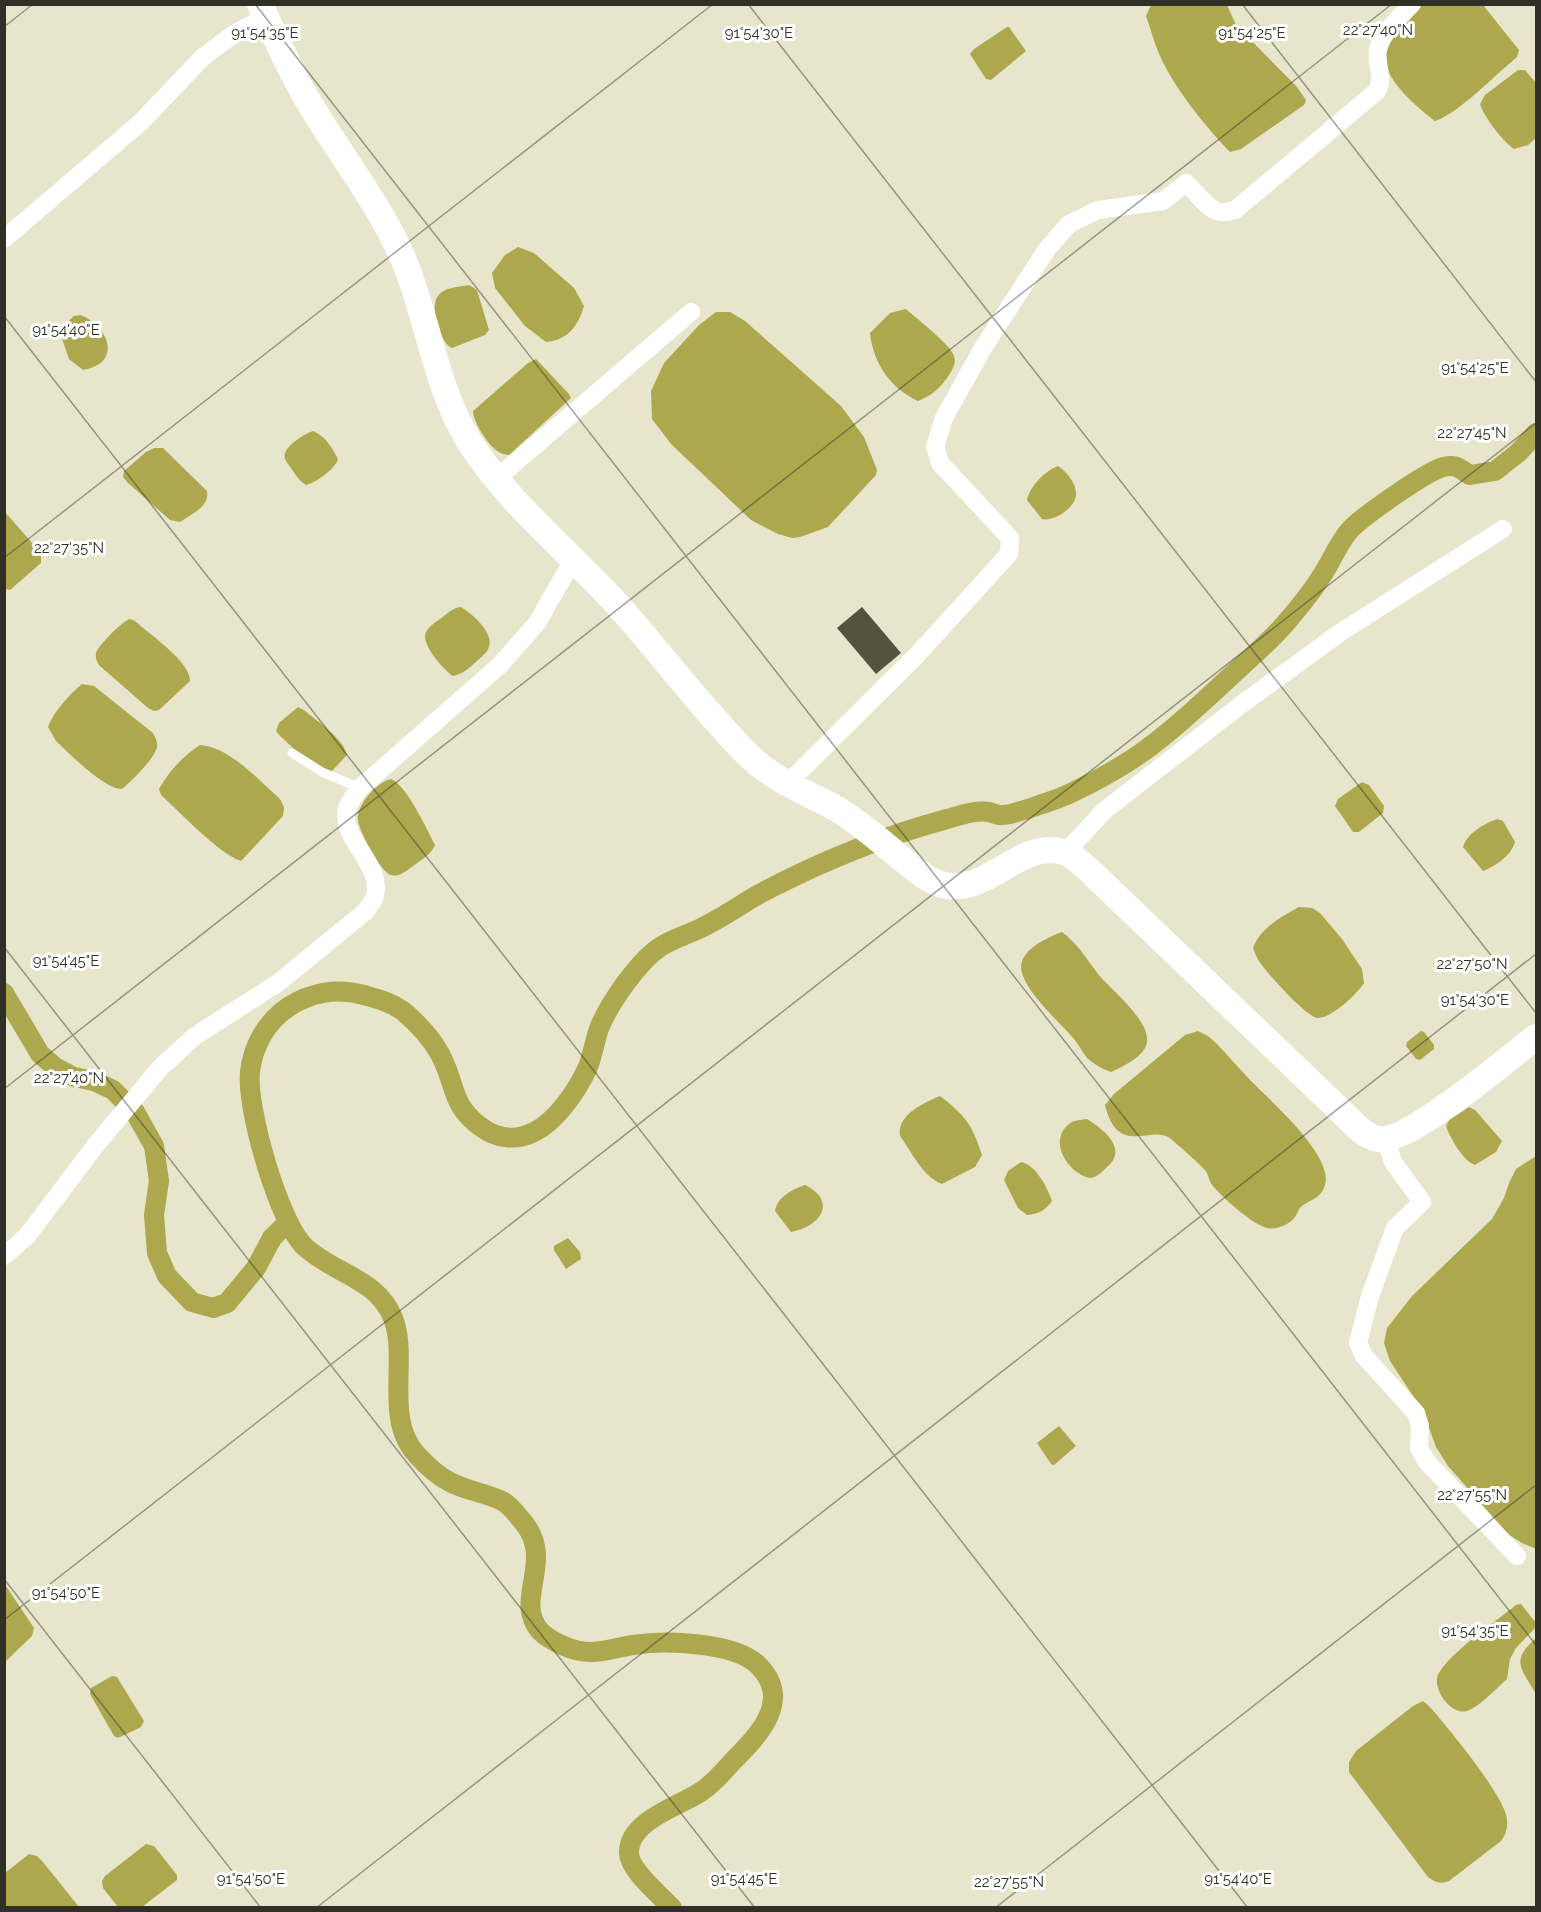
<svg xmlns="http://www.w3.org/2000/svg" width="1541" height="1912" viewBox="0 0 1541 1912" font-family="Raleway,sans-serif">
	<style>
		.water { fill: #ada84e }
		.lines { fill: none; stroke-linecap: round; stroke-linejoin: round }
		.canal { stroke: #ada84e; stroke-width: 20 }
		.building { fill: #54533d }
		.lane { stroke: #fff; stroke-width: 9 }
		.street { stroke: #fff; stroke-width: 18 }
		.secondary { stroke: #fff; stroke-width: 26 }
		.ticks { fill: none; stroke: #313026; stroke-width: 1.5; stroke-opacity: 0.45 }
		.ticks-label { font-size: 15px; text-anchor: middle; fill: #313026; stroke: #fff; stroke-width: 6; stroke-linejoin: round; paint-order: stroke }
	</style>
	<rect width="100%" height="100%" fill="#e7e6cc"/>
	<g class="water">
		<path d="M1151 5H1227L1236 25 1297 87 1306 100 1304 105 1241 149 1230 152C1205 126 1175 89 1160 56 1154 43 1151 29 1146 16Z"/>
		<path d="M1422 5H1483L1519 50 1517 57 1509 64C1490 80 1457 114 1435 121 1417 107 1376 74 1387 48 1394 30 1408 17 1422 5Z"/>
		<path d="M1007 27H1009L1026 51 991 80 986 79 970 54 974 49Z"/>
		<path d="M1518 70H1525L1536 83V138L1528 145 1514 149C1503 142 1484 117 1480 104L1485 95Z"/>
		<path d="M518 247 534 253 574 288 584 306C578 326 568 340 546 342L525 326 495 288 492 273 505 255Z"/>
		<path d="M469 285 477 290 489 330 485 335 452 348C440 343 429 307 438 296 444 287 459 287 469 285Z"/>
		<path d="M906 309C916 318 951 345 954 356 957 364 951 372 947 378 939 389 931 396 918 401 891 389 873 363 870 333L890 313Z"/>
		<path d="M716 312H730L745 321 841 406 864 437 877 470 876 475 828 527 800 537 792 538 778 534 751 520 671 444 652 419 651 391 664 363 699 325Z"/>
		<path d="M80 315C109 326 123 363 83 370L69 359 59 330 74 316Z"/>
		<path d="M536 359 569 394 571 398 509 455C505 454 502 454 499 452 489 447 473 422 473 411L528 363Z"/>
		<path d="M313 431C324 435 334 449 338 460 333 470 317 482 306 485 300 481 297 477 293 471 291 468 287 463 285 459 281 448 304 434 313 431Z"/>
		<path d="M154 448H163L207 491C210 507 191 514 180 522L170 520 128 483 123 477 124 471 146 452Z"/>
		<path d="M1058 466C1066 471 1076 483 1076 493 1077 507 1054 522 1042 519L1027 500C1030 486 1045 471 1058 466Z"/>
		<path d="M4 511 41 553V563L10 590 5 589Z"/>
		<path d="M461 607C472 614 494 632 489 647 487 653 481 657 477 661 469 668 463 674 453 676 444 670 420 644 426 632 428 627 436 622 440 619 447 614 452 608 461 607Z"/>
		<path d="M130 619 135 621C149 634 191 662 190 681L159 710 154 711 148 708 100 666C97 662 95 658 96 653 99 645 122 621 130 619Z"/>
		<path d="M82 684 94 686 153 733C155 737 158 742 157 747 155 758 131 782 122 789 104 789 70 754 56 741L48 727C54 711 69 695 82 684Z"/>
		<path d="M298 707 304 710C317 721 344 739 347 755L332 771C313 771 294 748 280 736L276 731 279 723Z"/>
		<path d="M200 745C230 747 258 780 280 799L284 807 283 816 241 861C219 854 180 812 161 795L159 789C169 771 183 756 200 745Z"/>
		<path d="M391 779C408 787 426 828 435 845 431 854 424 858 416 864 408 869 400 878 391 875 381 873 359 831 358 820 356 805 377 782 391 779Z"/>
		<path d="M1362 782 1369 785 1384 806 1383 813 1359 832H1353L1335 806 1338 799Z"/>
		<path d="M1497 819 1503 821 1515 842C1511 856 1495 866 1483 871L1463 847C1467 833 1484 824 1497 819Z"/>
		<path d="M1299 907 1312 908 1320 913 1342 939 1362 969 1364 983C1357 994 1332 1018 1318 1018 1308 1019 1265 971 1259 961 1256 957 1255 952 1253 948 1260 928 1281 917 1299 907Z"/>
		<path d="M1062 932C1078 944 1086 958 1098 974 1110 989 1158 1026 1145 1048 1139 1059 1122 1067 1111 1072 1102 1069 1094 1064 1087 1058 1082 1052 1079 1045 1074 1039 1061 1023 1014 983 1022 961 1028 946 1049 937 1062 932Z"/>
		<path d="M1198 1031 1208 1036 1217 1044C1229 1057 1240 1069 1251 1081 1271 1101 1334 1156 1325 1185 1321 1198 1312 1199 1302 1206 1298 1209 1298 1213 1295 1217 1289 1225 1277 1230 1267 1228 1252 1224 1223 1198 1213 1186 1209 1182 1209 1175 1205 1170 1195 1160 1183 1149 1171 1139 1152 1123 1118 1159 1105 1105L1114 1094 1185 1035Z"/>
		<path d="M1421 1031 1424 1032 1434 1045V1049L1420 1060 1416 1059 1406 1046 1407 1042Z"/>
		<path d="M940 1096C965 1115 973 1126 982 1155L975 1167 942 1184C923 1177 911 1151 900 1136 897 1114 924 1103 940 1096Z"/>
		<path d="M1469 1107 1475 1110 1502 1141 1496 1152 1475 1165C1463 1161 1450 1138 1446 1126L1449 1120Z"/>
		<path d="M1087 1119C1103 1129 1129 1149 1107 1167 1102 1172 1098 1176 1091 1178 1069 1175 1047 1141 1069 1124 1073 1120 1081 1120 1087 1119Z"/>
		<path d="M1536 1156V1549L1522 1543 1509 1535 1448 1466 1436 1447 1423 1411 1390 1361 1384 1343 1387 1328 1412 1296 1492 1219 1504 1198 1509 1183 1516 1169Z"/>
		<path d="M1021 1162C1036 1165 1047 1187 1052 1201 1045 1211 1038 1214 1027 1215L1018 1208 1004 1180 1008 1171Z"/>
		<path d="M805 1185C839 1202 819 1227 791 1232L775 1211C777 1197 793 1189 805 1185Z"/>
		<path d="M568 1238 580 1252 581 1259 566 1269 554 1250V1246Z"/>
		<path d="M1059 1426 1076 1446 1054 1465 1051 1464 1037 1443Z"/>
		<path d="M4 1583 34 1628 32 1636 5 1662Z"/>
		<path d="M1521 1604 1536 1623V1627L1516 1648 1510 1659 1507 1679C1498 1687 1479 1707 1467 1711 1451 1716 1430 1687 1439 1673 1451 1652 1496 1621 1516 1605Z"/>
		<path d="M1536 1638V1694C1521 1668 1510 1661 1536 1638Z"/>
		<path d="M112 1676 117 1677 144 1721 141 1727 118 1738 114 1736 90 1694 91 1688Z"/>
		<path d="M1423 1701 1430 1707C1448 1728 1504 1795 1507 1819 1508 1828 1506 1834 1501 1841L1449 1881C1440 1884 1436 1883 1428 1877L1349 1772V1762L1356 1751 1413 1706Z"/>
		<path d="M146 1844 154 1846 177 1875V1880L142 1907H118L103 1888 102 1881 105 1876Z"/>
		<path d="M29 1854 37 1856 43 1862 79 1907H5V1873Z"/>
	</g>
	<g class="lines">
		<g class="canal">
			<path d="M4 993 40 1054 55 1067 74 1077 94 1081 113 1090 135 1112 154 1146 159 1181 154 1215 157 1253 167 1276 192 1302 213 1308 227 1303 256 1268 272 1238 288 1222"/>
			<path d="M672 1908C660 1895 629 1870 629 1853 628 1820 681 1806 702 1791 714 1783 723 1772 733 1761 759 1735 793 1700 758 1665 734 1642 665 1640 633 1645 608 1649 590 1658 564 1646 557 1643 546 1637 540 1631 513 1600 555 1562 524 1523 520 1518 509 1505 504 1502 488 1493 466 1491 450 1482 438 1476 426 1465 417 1455 383 1419 409 1358 393 1318 377 1278 334 1274 305 1247 279 1223 246 1108 250 1072 256 1016 309 980 364 995 378 999 390 1002 403 1011 416 1022 432 1039 440 1054 456 1083 450 1105 481 1127 497 1139 516 1141 534 1132 557 1121 578 1089 588 1067 593 1054 595 1039 600 1026 611 1001 638 962 660 947 673 939 686 935 699 929 721 919 740 905 761 893 820 862 884 836 947 819 961 815 975 810 989 812 994 813 998 816 1003 815 1013 815 1061 798 1071 793 1092 783 1114 771 1134 758 1168 735 1202 703 1232 675 1249 659 1268 643 1284 625 1296 611 1309 596 1319 580 1330 565 1337 545 1349 531 1361 517 1426 472 1443 467 1458 464 1458 468 1470 475L1495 471 1519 452 1536 433"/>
		</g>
	</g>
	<path class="building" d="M862 607 901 653 876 674 837 628Z"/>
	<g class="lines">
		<path class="lane" d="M292 753 322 772 360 788"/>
		<g class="street">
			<path d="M4 239 141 122 203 57 234 34 266 17"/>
			<path d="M497 478 691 312"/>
			<path d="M788 783 916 656 1009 554 1010 538 940 463 935 447 944 418 983 348 1047 249 1069 224 1098 210 1163 201 1186 183C1196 191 1207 210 1220 212 1224 213 1231 211 1235 210L1377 91C1385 75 1375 65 1378 50 1382 32 1400 17 1412 4"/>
			<path d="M1065 853 1105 810 1242 704 1341 632 1503 529"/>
			<path d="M1386 1139 1393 1162 1422 1202 1395 1228 1370 1296 1358 1343 1364 1356 1416 1413 1420 1426 1419 1448 1427 1462 1517 1556"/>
			<path d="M4 1256 27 1236 95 1146 160 1068 195 1036 278 983 366 911C368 907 372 903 374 899 385 868 347 845 346 816 346 805 354 796 360 788L500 665 537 623 573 560"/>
		</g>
		<path class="secondary" d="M260 4C275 36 289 69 307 99 338 152 377 200 402 256 428 315 434 385 469 441 507 502 565 548 614 601 648 638 678 678 712 716 727 732 740 749 757 763 781 783 810 794 837 809 867 827 892 852 920 873 978 918 1015 833 1066 853 1076 857 1084 866 1092 873L1348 1118C1356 1126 1366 1137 1378 1139 1409 1144 1508 1058 1536 1037"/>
	</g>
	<path class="ticks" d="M255 4 1536 1645M748 4 1536 1013M1242 4 1536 382M4 27 33 4M4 316 1248 1908M4 558 713 4M4 947 755 1908M4 1089 1392 4M4 1579 261 1908M4 1620 1536 423M316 1908 1536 954M995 1908 1536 1485"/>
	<g class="ticks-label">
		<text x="1378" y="35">22°27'40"N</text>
		<text x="265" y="38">91°54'35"E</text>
		<text x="1252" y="38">91°54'25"E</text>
		<text x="759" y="38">91°54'30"E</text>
		<text x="66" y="335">91°54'40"E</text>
		<text x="1475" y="373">91°54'25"E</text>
		<text x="1472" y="438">22°27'45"N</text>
		<text x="69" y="553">22°27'35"N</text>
		<text x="66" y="966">91°54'45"E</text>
		<text x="1472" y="969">22°27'50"N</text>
		<text x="1475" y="1005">91°54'30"E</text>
		<text x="69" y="1083">22°27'40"N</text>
		<text x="1472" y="1500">22°27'55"N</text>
		<text x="66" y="1598">91°54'50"E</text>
		<text x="1475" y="1636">91°54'35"E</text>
		<text x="251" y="1884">91°54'50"E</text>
		<text x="744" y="1884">91°54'45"E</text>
		<text x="1238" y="1884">91°54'40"E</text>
		<text x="1009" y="1887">22°27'55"N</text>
	</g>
	<rect width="1541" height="1912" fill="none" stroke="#313026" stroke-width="12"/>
</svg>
